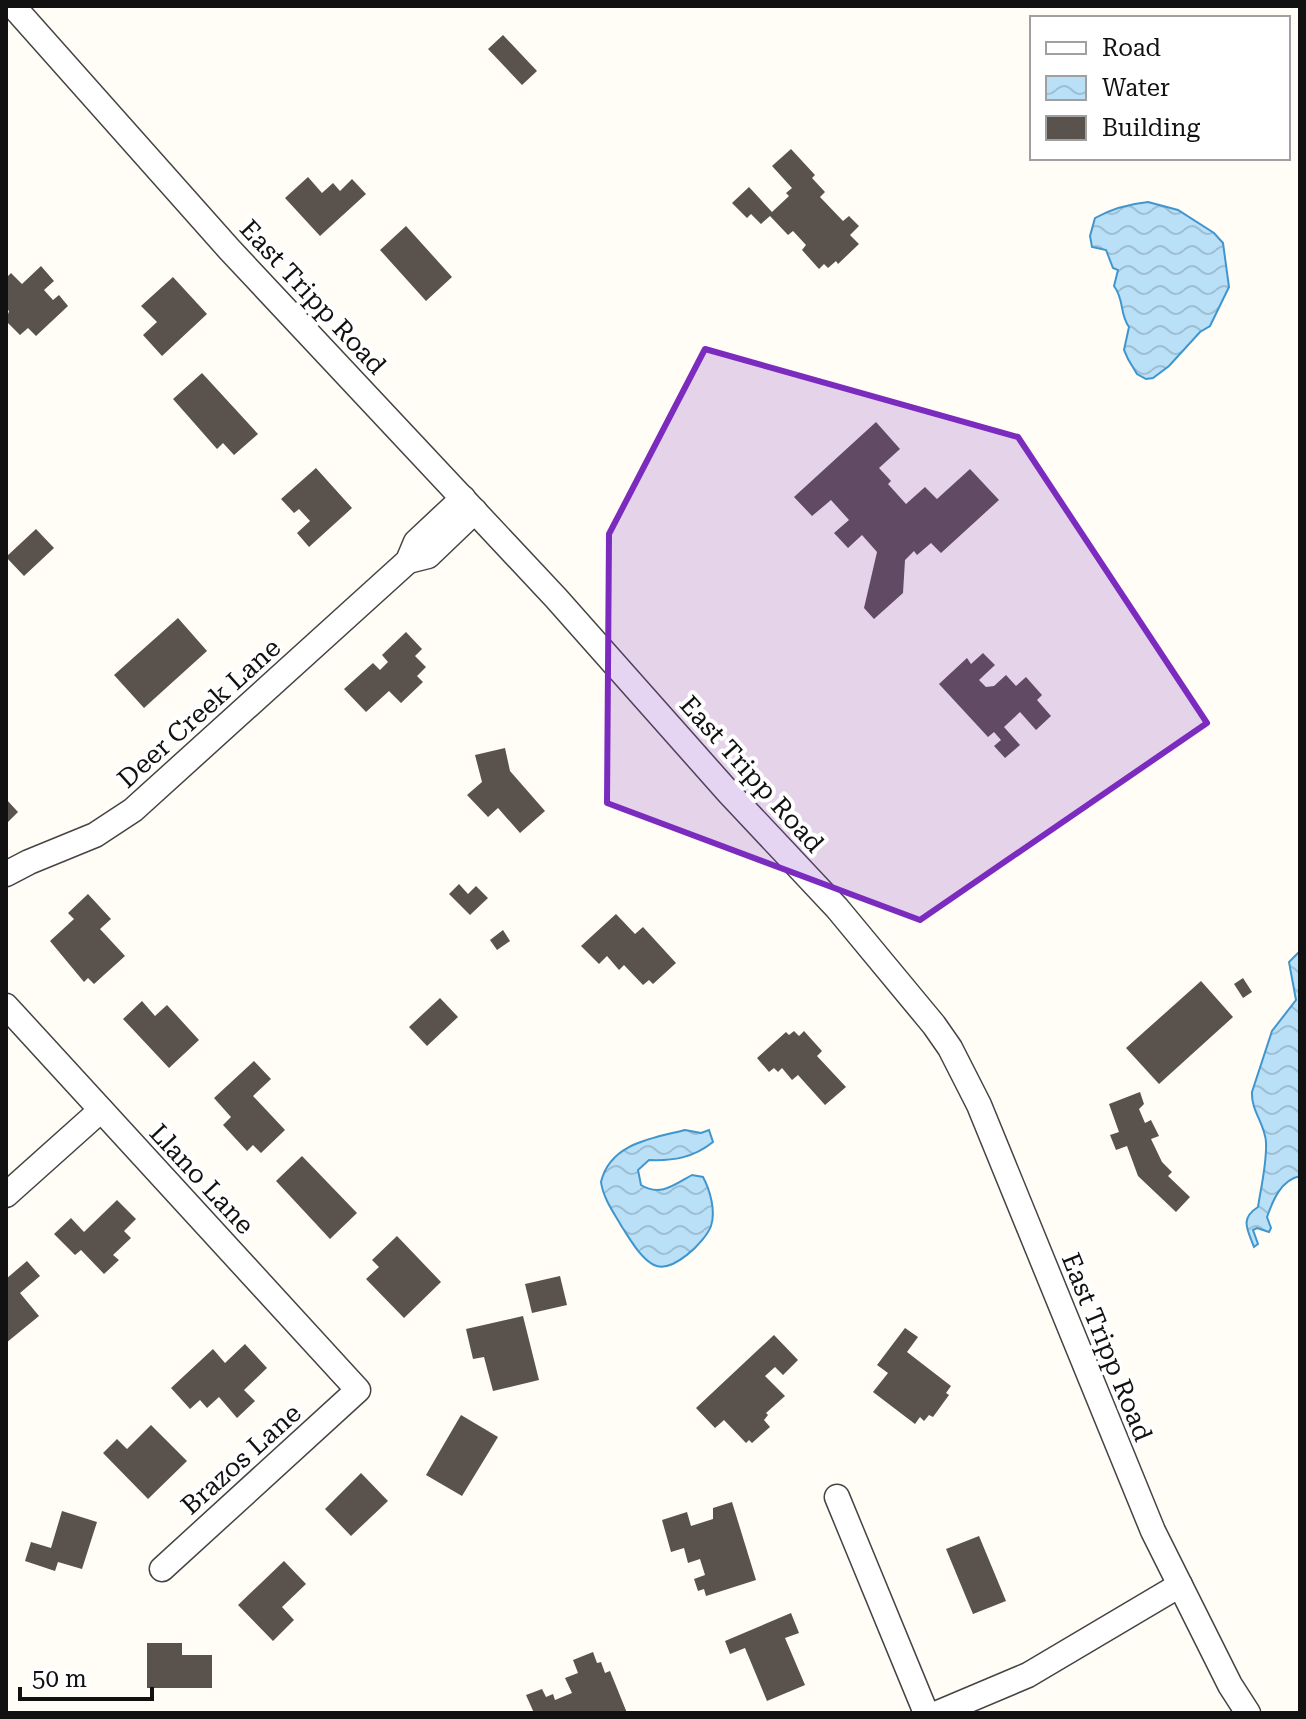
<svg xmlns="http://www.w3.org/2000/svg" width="1306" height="1719" viewBox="0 0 1306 1719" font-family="'Roboto Serif',serif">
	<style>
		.water { fill: url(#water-waves); stroke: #3f96cf; stroke-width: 2 }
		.building { fill: #5a524d }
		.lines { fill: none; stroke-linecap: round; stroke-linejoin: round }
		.minor-casing { stroke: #444; stroke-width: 27 }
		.minor { stroke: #fff; stroke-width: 24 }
		.marked { fill: #7b2cbf; fill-opacity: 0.2; stroke: #7b2cbf; stroke-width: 6; stroke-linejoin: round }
		.labels { text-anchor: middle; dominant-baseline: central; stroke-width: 8; stroke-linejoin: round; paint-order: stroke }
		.street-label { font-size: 26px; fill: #111; stroke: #fff }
	</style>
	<defs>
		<pattern id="water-waves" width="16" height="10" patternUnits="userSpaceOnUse" patternTransform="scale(2)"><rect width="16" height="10" fill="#b9e0f7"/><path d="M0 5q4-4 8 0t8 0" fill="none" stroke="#9ebfd3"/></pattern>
	</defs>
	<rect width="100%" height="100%" fill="#fffdf5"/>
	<g class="water">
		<path d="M1148 202 1178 210 1214 233 1223 243 1229 287 1210 326 1200 332 1169 366 1153 378 1146 379 1137 374 1128 359 1124 350 1129 327C1119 313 1125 301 1114 286L1118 270 1113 268 1106 250 1092 247 1090 236 1095 218C1113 208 1129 204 1148 202Z"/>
		<path d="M1300 951V1176C1281 1180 1273 1200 1267 1217L1271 1228 1269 1232 1257 1228 1253 1230 1258 1244 1254 1247C1248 1230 1239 1219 1258 1207 1261 1187 1267 1163 1266 1142 1265 1124 1251 1111 1252 1092L1272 1031 1296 1000 1289 962Z"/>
		<path d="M685 1130 701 1133 709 1130 713 1142C693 1158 673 1161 649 1160L638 1170 641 1185C660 1197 674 1185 692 1175L703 1177C710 1190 716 1211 711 1226 705 1242 672 1274 654 1265 641 1259 630 1239 622 1227 614 1213 603 1198 601 1182 610 1143 653 1138 685 1130Z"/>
	</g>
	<g class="building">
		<path d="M503 35 537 71 522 85 488 49Z"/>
		<path d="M791 149 815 175 812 178 825 192 820 197 843 221 849 216 859 226 850 235 859 244 838 264 836 261 828 268 824 264 819 269 802 250 806 245 793 231 788 235 770 216 761 224 751 214 747 218 732 203 749 187 772 212 789 196 786 193 792 188 772 166Z"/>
		<path d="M308 177 322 193 333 183 340 191 352 179 366 194 320 236 285 198Z"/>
		<path d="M406 226 452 277 426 301 380 250Z"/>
		<path d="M41 266 54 281 44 290 53 300 59 295 68 306 36 336 28 328 20 335 6 321 9 311 6 308V278L11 273 22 284Z"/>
		<path d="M173 277 207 314 162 356 143 335 157 322 141 306Z"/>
		<path d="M202 373 258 434 234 455 223 443 217 449 173 399Z"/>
		<path d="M876 422 900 449 879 468 891 481 888 484 906 504 925 487 937 499 970 469 999 500 941 553 931 543 917 555 914 551 905 560 903 593 874 619 864 608 877 552 862 535 848 548 834 533 849 520 831 500 812 516 794 497Z"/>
		<path d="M316 468 352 508 309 547 297 533 310 521 299 509 294 513 281 499Z"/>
		<path d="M36 529 54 548 24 576 6 557Z"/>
		<path d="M178 618 207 651 144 708 114 675Z"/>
		<path d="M406 632 422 649 415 656 426 667 417 676 423 682 401 703 389 691 366 712 344 689 373 663 380 670 388 662 382 655Z"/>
		<path d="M983 653 995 665 979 680 986 687 994 686 1006 675 1016 686 1026 677 1042 695 1037 700 1051 716 1036 730 1020 712 1004 727 1020 745 1005 758 994 746 1001 740 994 732 988 737 939 684 967 658 971 664Z"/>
		<path d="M505 748 510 771 545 811 520 833 498 808 488 817 467 795 482 782 475 755Z"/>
		<path d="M6 799 18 812 6 824Z"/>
		<path d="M459 884 468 894 476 886 488 898 470 915 449 894Z"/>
		<path d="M88 894 111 919 100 929 125 956 94 984 88 978 84 982 50 941 74 919 68 913Z"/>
		<path d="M616 914 635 934 643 927 676 963 653 984 649 980 643 985 624 965 619 970 607 956 599 964 581 946Z"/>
		<path d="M503 930 510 941 497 950 490 940Z"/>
		<path d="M1243 978 1252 992 1243 998 1234 984Z"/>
		<path d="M1201 981 1233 1017 1159 1084 1126 1048Z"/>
		<path d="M440 998 458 1017 427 1046 409 1027Z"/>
		<path d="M142 1001 155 1016 167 1005 199 1040 169 1068 123 1019Z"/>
		<path d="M794 1031 799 1036 804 1031 822 1051 817 1056 846 1087 825 1105 798 1075 792 1080 782 1068 778 1072 774 1068 769 1072 757 1058 786 1032 789 1035Z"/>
		<path d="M254 1061 271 1079 253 1096 285 1130 261 1153 253 1145 247 1151 223 1125 231 1117 214 1098Z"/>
		<path d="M1140 1092 1144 1104 1139 1109 1145 1123 1151 1120 1159 1136 1151 1139 1162 1162 1172 1172 1168 1176 1190 1197 1176 1212 1138 1176 1127 1146 1116 1150 1110 1135 1119 1132 1109 1104Z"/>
		<path d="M302 1156 357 1213 330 1239 276 1181Z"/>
		<path d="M117 1200 136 1219 124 1231 131 1238 113 1255 119 1260 104 1274 81 1250 75 1255 54 1234 71 1218 84 1232Z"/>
		<path d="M397 1236 441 1282 404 1318 366 1279 379 1267 372 1260Z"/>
		<path d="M27 1261 40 1276 20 1293 39 1316 6 1343V1279Z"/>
		<path d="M560 1276 567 1305 532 1313 525 1284Z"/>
		<path d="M523 1316 539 1380 493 1391 484 1357 473 1359 466 1329Z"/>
		<path d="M905 1328 918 1337 907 1352 951 1386 946 1393 949 1395 933 1417 929 1415 924 1421 920 1417 915 1424 873 1392 888 1373 877 1365Z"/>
		<path d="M774 1335 798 1360 783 1375 775 1367 765 1376 785 1396 766 1413 768 1415 764 1420 770 1427 752 1443 749 1440 746 1443 724 1420 715 1428 696 1408Z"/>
		<path d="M245 1344 267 1368 244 1390 255 1401 237 1418 219 1397 207 1408 200 1400 190 1409 171 1388 213 1349 225 1363Z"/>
		<path d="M461 1415 498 1437 462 1496 426 1475Z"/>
		<path d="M151 1425 187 1461 148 1499 103 1453 117 1439 127 1449Z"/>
		<path d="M361 1473 388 1501 351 1536 325 1509Z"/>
		<path d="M732 1502 756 1580 706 1596 704 1589 698 1591 694 1579 705 1575 700 1559 688 1563 684 1548 671 1552 662 1520 687 1512 691 1526 713 1519V1508Z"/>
		<path d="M62 1511 97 1522 82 1569 58 1562 55 1571 25 1561 31 1542 51 1548Z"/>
		<path d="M979 1536 1006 1601 973 1614 946 1549Z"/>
		<path d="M284 1561 306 1584 282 1607 294 1620 273 1641 238 1605Z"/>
		<path d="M791 1613 799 1633 785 1638 805 1685 767 1701 745 1648 730 1654 725 1641Z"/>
		<path d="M147 1643H182V1655H212V1688H147Z"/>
		<path d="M593 1652 597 1663 601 1662 605 1673 610 1671 627 1713H534L526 1695 542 1689 546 1697 553 1694 555 1700 572 1693 565 1678 578 1673 573 1660Z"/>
	</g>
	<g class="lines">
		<g class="minor-casing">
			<g id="minor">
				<path d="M13 6 229 249 556 598 729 793 837 908 934 1025 950 1048 979 1105 1153 1531 1230 1685 1248 1713"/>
				<path d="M408 561 428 556 475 511"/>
				<path d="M6 874 29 862 95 835 133 810 408 561 416 542 463 498"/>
				<path d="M6 1006 358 1390 162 1569"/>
				<path d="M6 1195 101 1110"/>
				<path d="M837 1497 926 1713"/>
				<path d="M938 1713 1028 1675 1180 1585"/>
			</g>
		</g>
		<use href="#minor" class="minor"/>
	</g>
	<path class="marked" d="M705 349 1018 437 1207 723 920 920 607 803 609 534Z"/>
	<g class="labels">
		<g class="street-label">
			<text transform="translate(313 297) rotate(47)">East Tripp Road</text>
			<text transform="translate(199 713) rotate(-42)">Deer Creek Lane</text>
			<text transform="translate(752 774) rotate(48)">East Tripp Road</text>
			<text transform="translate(202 1179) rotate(47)">Llano Lane</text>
			<text transform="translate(1107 1347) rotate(68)">East Tripp Road</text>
			<text transform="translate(241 1459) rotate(-42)">Brazos Lane</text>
		</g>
	</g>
	<rect width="1306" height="1719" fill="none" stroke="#111111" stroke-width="16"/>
	<rect x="1030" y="16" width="260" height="144" fill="#ffffff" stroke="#a0a0a0" stroke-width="2"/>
	<rect x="1046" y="42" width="40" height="12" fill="#ffffff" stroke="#a0a0a0" stroke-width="2"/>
	<text x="1102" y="56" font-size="24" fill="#111111">Road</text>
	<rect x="1046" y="76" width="40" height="24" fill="url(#water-waves)" stroke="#a0a0a0" stroke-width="2"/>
	<text x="1102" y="96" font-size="24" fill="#111111">Water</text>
	<rect x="1046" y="116" width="40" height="24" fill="#5a524d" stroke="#a0a0a0" stroke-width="2"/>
	<text x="1102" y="136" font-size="24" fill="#111111">Building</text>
	<path d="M20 1687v12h132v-12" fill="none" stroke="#111111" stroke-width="4"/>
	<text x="32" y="1687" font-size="24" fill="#111111" stroke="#ffffff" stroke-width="6" paint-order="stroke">50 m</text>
</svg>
